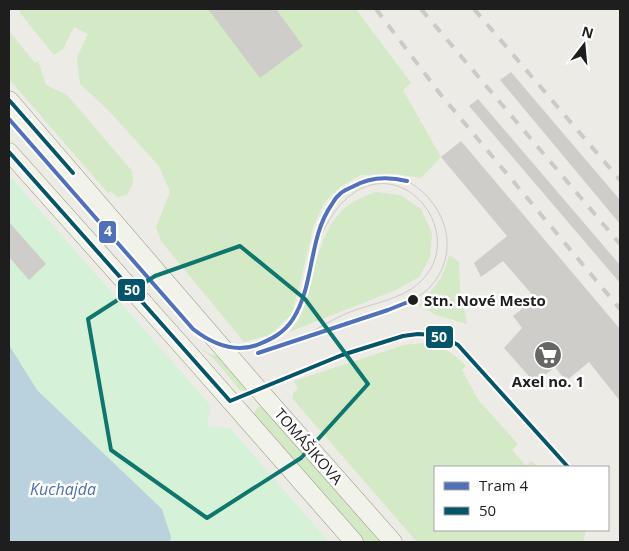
<svg xmlns="http://www.w3.org/2000/svg" width="629" height="551" viewBox="0 0 629 551" font-family="'Open Sans',sans-serif">
	<style>
		.grass { fill: #d4e9c6 }
		.park { fill: #d5f2d8 }
		.water { fill: #bad2de }
		.building { fill: #cecdc9 }
		.lines { fill: none; stroke-linecap: round; stroke-linejoin: round }
		.secondary-casing { stroke: #91957f; stroke-width: 19 }
		.secondary { stroke: #f1f3ea; stroke-width: 18 }
		.tram { stroke: #cacac9; stroke-width: 1 }
		.rail { stroke: #cacac9; stroke-width: 4; stroke-dasharray: 10 10; stroke-linecap: butt }
		.bus-1-casing { stroke: #fff; stroke-width: 8 }
		.bus-1 { stroke: #065469; stroke-width: 4 }
		.tram-1-casing { stroke: #fff; stroke-width: 8 }
		.tram-1 { stroke: #5071b9; stroke-width: 4 }
		.marked { fill: none; stroke: #0f766e; stroke-width: 4; stroke-linejoin: round }
		.stop-dot { fill: #1e1e1e; stroke: #fff; stroke-width: 2 }
		.labels { text-anchor: middle; dominant-baseline: central; stroke-width: 5; stroke-linejoin: round; paint-order: stroke }
		.stop-label { font-size: 15px; font-weight: bold; fill: #1e1e1e; stroke: #fff; text-anchor: start }
		.poi-label { font-size: 15px; font-weight: bold; fill: #1e1e1e; stroke: #fff }
		.street-label { font-size: 15px; fill: #1e1e1e; stroke: #fff }
		.water-label { font-size: 16px; font-style: italic; fill: #4d6faa; stroke: #fff }
		.line-badge { stroke: #fff; stroke-width: 2 }
		.badge-label { font-size: 14px; text-anchor: middle; font-weight: bold; fill: #fff }
	</style>
	<rect width="100%" height="100%" fill="#ecebe6"/>
	<g class="grass">
		<path d="M19 9H356L411 83 403 90 441 157 421 178 396 174 361 175 341 186 324 203 313 228 299 288 291 315 270 335 244 342 161 241 156 227 170 192 159 166 108 110 80 84 77 57 88 34 74 27 63 49 54 55 21 14Z"/>
		<path d="M9 31 35 63 38 61 46 85 67 95 132 171 133 183 127 195 117 197 111 191 108 193 9 79Z"/>
		<path d="M376 192 400 195 421 209 432 233 430 257 419 277 396 290 289 332C293 327 298 322 300 316 322 266 312 212 376 192Z"/>
		<path d="M449 255 459 262 460 289 467 324 436 315 419 305C435 287 443 280 449 255Z"/>
		<path d="M423 343C443 347 451 351 466 366L462 370 479 401 518 444 512 450 526 466 531 461 539 467H435V530H586L583 542H417L292 398 294 392 298 389 294 381 404 345Z"/>
		<path d="M200 348 210 354 223 357 253 391 245 392 240 390 214 359Z"/>
		<path d="M258 407H263L384 542H363L256 419C253 414 254 412 258 407Z"/>
	</g>
	<path class="park" d="M9 175 211 406 207 426 230 428 329 542H9Z"/>
	<path class="water" d="M9 345 37 390 162 509 171 537 170 542H9Z"/>
	<g class="building">
		<path d="M208 9H276L303 46 260 78Z"/>
		<path d="M511 72 620 200V224L500 80Z"/>
		<path d="M478 99 620 265V283L469 106Z"/>
		<path d="M461 141 620 329V401L589 362 566 381 555 367 535 383 504 348 522 328 513 316 535 298 503 261 481 277 474 263 507 236 441 157Z"/>
		<path d="M9 222 46 264 29 280 9 257Z"/>
	</g>
	<g class="lines">
		<g class="secondary-casing">
			<g id="secondary">
				<path d="M9 100 259 390 393 542"/>
				<path d="M9 152 191 356 354 542"/>
			</g>
		</g>
		<use href="#secondary" class="secondary"/>
		<g class="tram">
			<path d="M407 181C445 201 462 251 431 286 426 292 419 296 413 300"/>
			<path d="M299 339C316 330 332 319 350 312 372 303 401 300 419 283 468 239 410 157 355 192 333 206 323 231 313 254"/>
		</g>
		<g class="rail">
			<path d="M376 9 441 95 620 309"/>
			<path d="M421 9 620 244"/>
			<path d="M474 9 620 180"/>
		</g>
		<g class="bus-1-casing">
			<g id="bus-1">
				<path d="M9 100 73 173"/>
				<path d="M9 152 230 401 342 355 403 336 418 334 433 335 449 340 458 345 568 467"/>
			</g>
		</g>
		<use href="#bus-1" class="bus-1"/>
		<g class="tram-1-casing">
			<g id="tram-1">
				<path d="M9 119 193 329C211 343 234 353 257 345 272 339 284 333 293 319 315 284 308 238 332 204 334 201 336 197 339 195 342 191 348 189 352 187 369 177 387 176 407 181"/>
				<path d="M258 353 388 310 413 300"/>
			</g>
		</g>
		<use href="#tram-1" class="tram-1"/>
	</g>
	<path class="marked" d="M240 246 305 299 368 384 301 458 207 518 111 450 88 319 155 276Z"/>
	<defs>
		<g id="supermarket-disc" transform="scale(1.4375)"><circle r="9.5" fill="#666664" stroke="#fff"/><path d="M-6-5.5h2.5l.6 2H6L4.5 2H-2.5L-4.4-4H-6ZM-1.5 3.2a1.3 1.3 0 1 0 .1 0ZM3 3.2a1.3 1.3 0 1 0 .1 0Z" fill="#fff"/></g>
	</defs>
	<g fill-rule="evenodd">
		<use href="#supermarket-disc" x="548" y="355"/>
	</g>
	<circle class="stop-dot" cx="413" cy="300" r="6"/>
	<g class="labels">
		<g class="stop-label">
			<text x="424" y="300">Stn. Nové Mesto</text>
		</g>
		<g class="poi-label">
			<text x="548" y="381">Axel no. 1</text>
		</g>
		<g class="street-label">
			<text transform="translate(309 446) rotate(49)">TOMÁŠIKOVA</text>
		</g>
		<g class="water-label">
			<text x="63" y="489">Kuchajda</text>
		</g>
	</g>
	<g class="line-badge">
		<rect x="98" y="220" width="19" height="24" rx="5" fill="#5071b9"/>
		<rect x="117" y="278" width="29" height="24" rx="5" fill="#065469"/>
		<rect x="425" y="325" width="29" height="24" rx="5" fill="#065469"/>
	</g>
	<g class="badge-label">
		<text x="108" y="236">4</text>
		<text x="132" y="295">50</text>
		<text x="439" y="342">50</text>
	</g>
	<rect width="629" height="551" fill="none" stroke="#1e1e1e" stroke-width="20"/>
	<rect x="434" y="466" width="175" height="65" fill="#ffffff" stroke="#a5a5a5"/>
	<rect x="444" y="482" width="25" height="8" fill="#5071b9" stroke="#a5a5a5"/>
	<text x="479" y="491" font-size="15" fill="#1e1e1e">Tram 4</text>
	<rect x="444" y="507" width="25" height="8" fill="#065469" stroke="#a5a5a5"/>
	<text x="479" y="516" font-size="15" fill="#1e1e1e">50</text>
	<g transform="translate(584 45) rotate(16)" stroke="#ffffff" stroke-width="4" paint-order="stroke">
	<path d="M0-4L9 19L0 12L-9 19Z" fill="#1e1e1e"/>
	<text y="-8" font-size="14" font-weight="bold" text-anchor="middle" fill="#1e1e1e">N</text>
	</g>
</svg>
